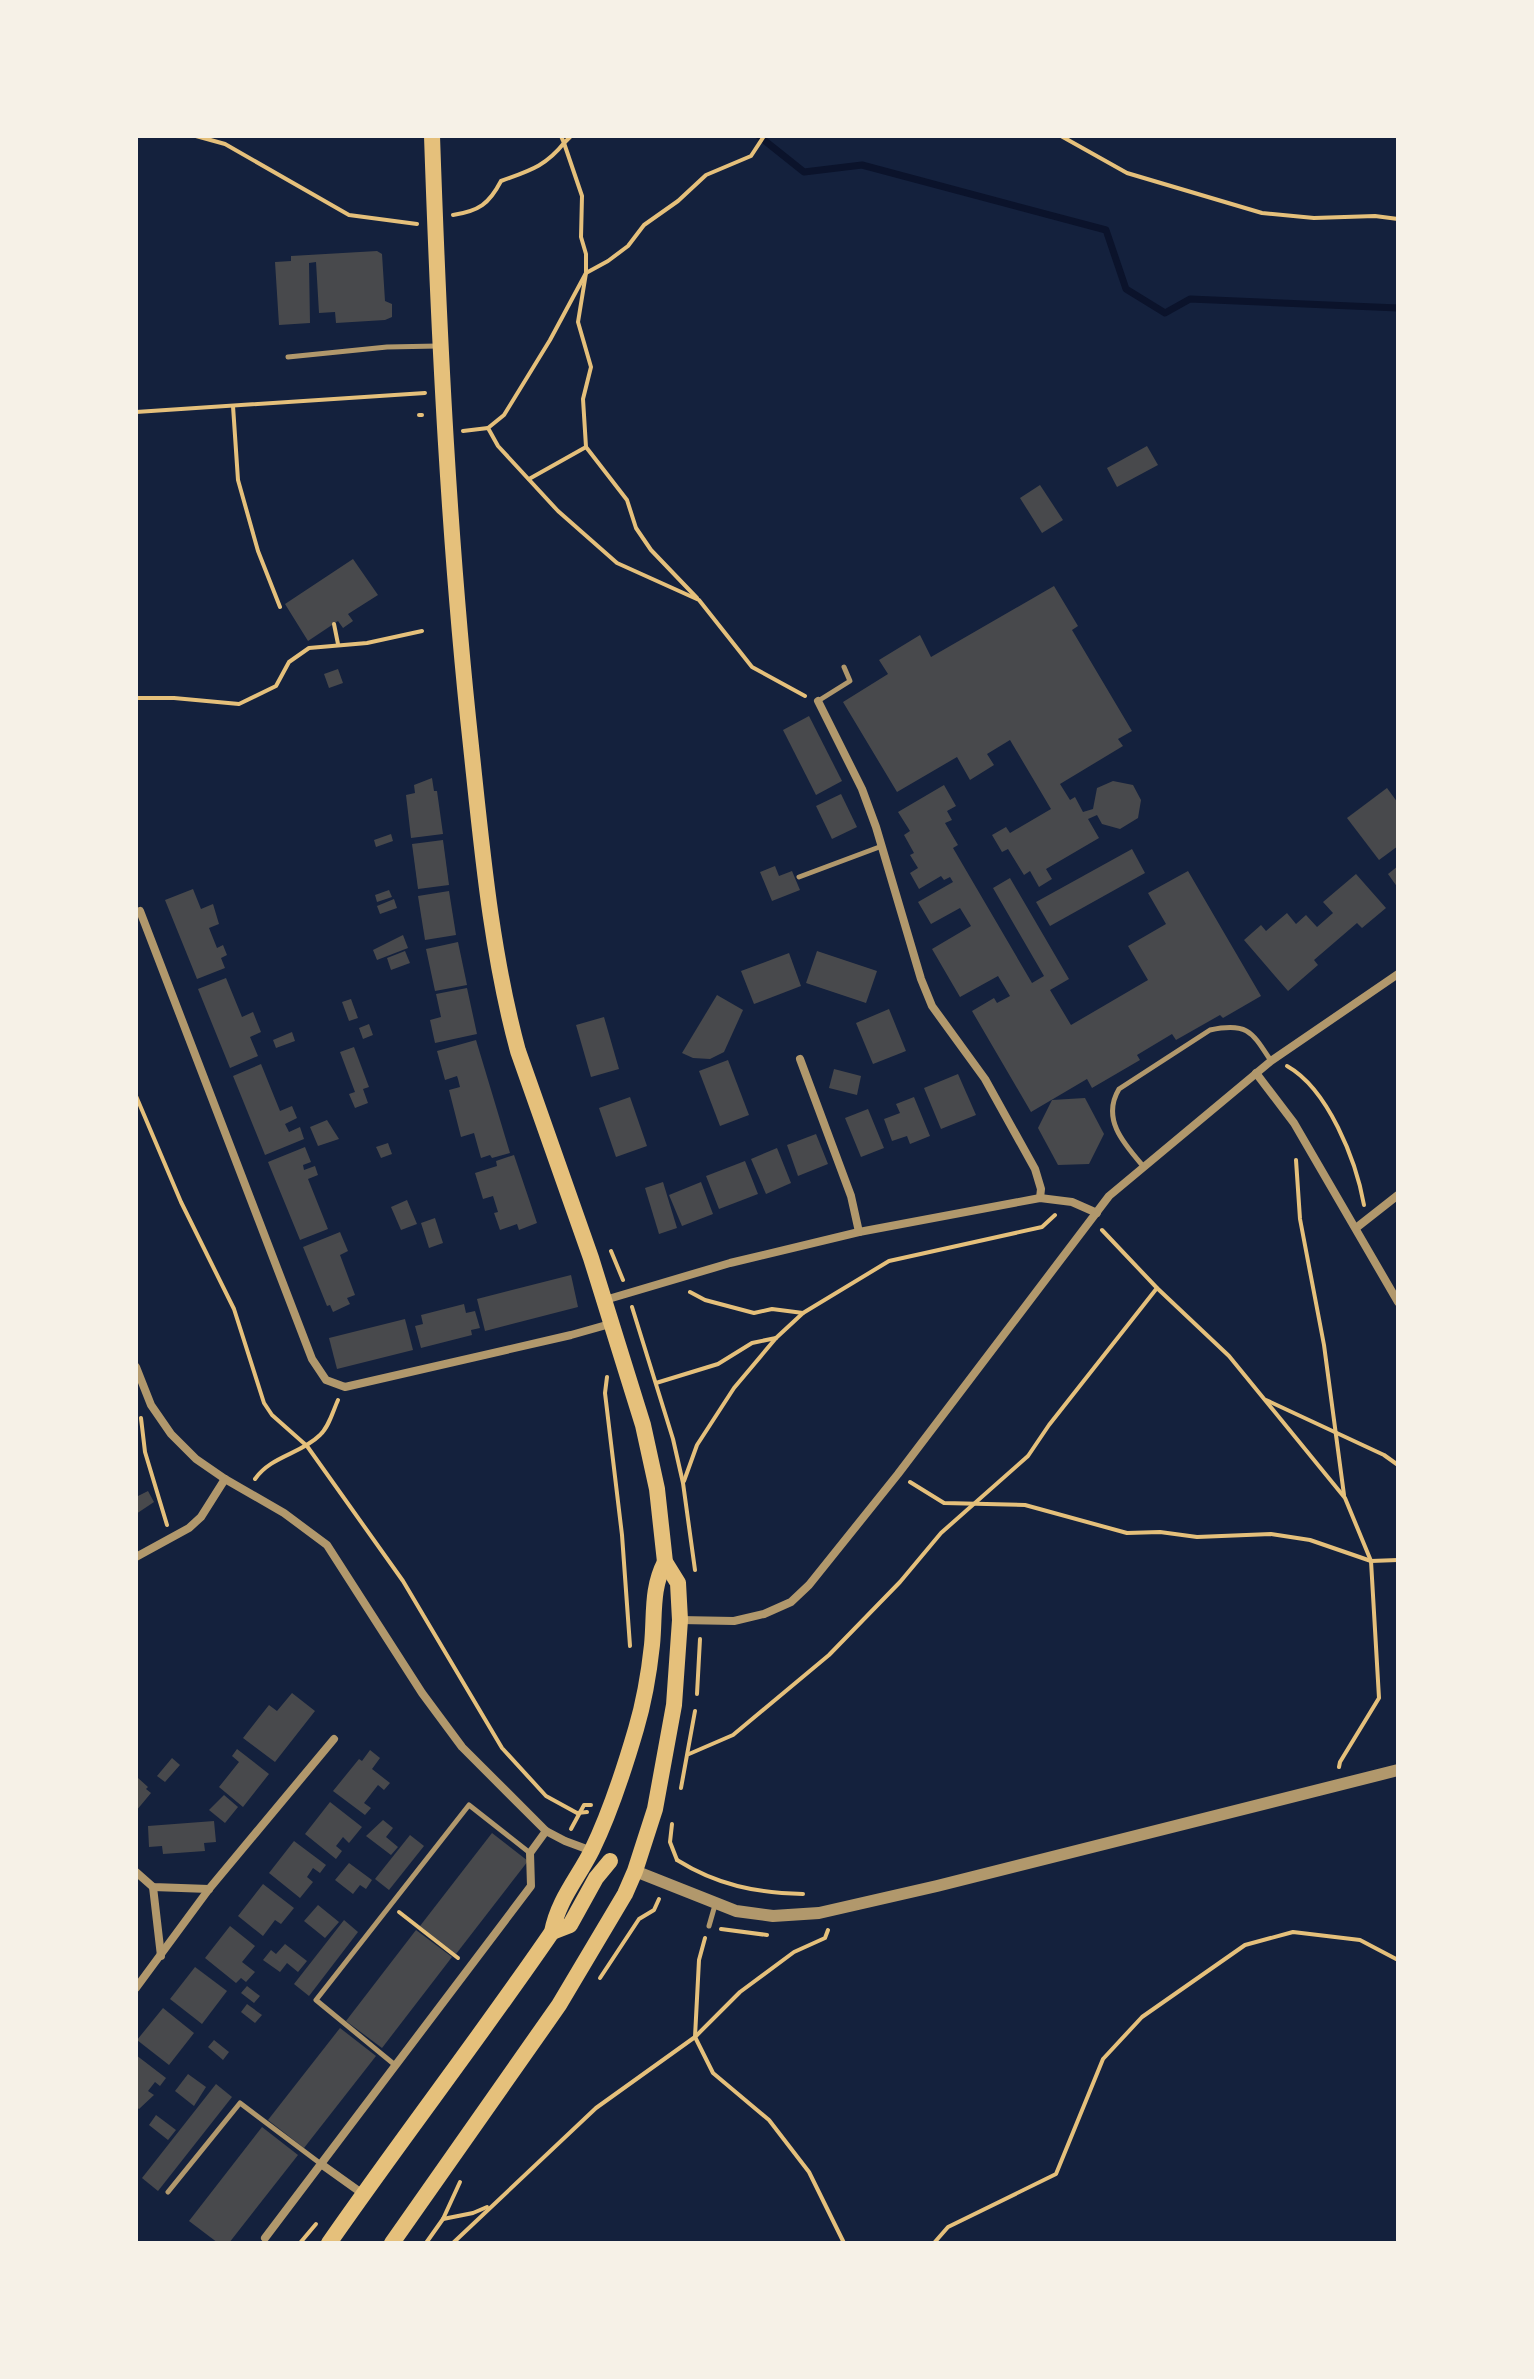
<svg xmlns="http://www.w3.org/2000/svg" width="1534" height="2379" viewBox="0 0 1534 2379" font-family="'IBM Plex Sans',sans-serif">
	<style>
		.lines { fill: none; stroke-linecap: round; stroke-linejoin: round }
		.stream { stroke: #0b132b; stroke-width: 7 }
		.building { fill: #48494c }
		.path { stroke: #e5c07b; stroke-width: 4 }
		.service { stroke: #b1986c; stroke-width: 5 }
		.minor { stroke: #b1986c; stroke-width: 8 }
		.tertiary { stroke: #b1986c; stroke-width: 12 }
		.primary { stroke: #e5c07b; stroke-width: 16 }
	</style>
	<rect width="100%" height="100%" fill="#14213d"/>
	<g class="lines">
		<path class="stream" d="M759 136 804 172 862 165 1106 230 1126 289 1165 313 1190 299 1398 308"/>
	</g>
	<g class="building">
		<path d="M377 251 382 254 385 301 392 304V317L385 320 336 323 335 312 319 313 316 262 309 263 310 323 279 325 275 262 291 261V256Z"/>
		<path d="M1147 446 1158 465 1117 487 1107 468Z"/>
		<path d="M1040 485 1063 520 1042 533 1020 498Z"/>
		<path d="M353 559 378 595 348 614 353 621 343 628 338 621 308 641 285 604Z"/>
		<path d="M1054 586 1078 626 1072 630 1132 731 1118 739 1123 746 1060 784 1070 800 1075 797 1083 812 1093 809 1097 788 1113 781 1133 785 1141 800 1138 818 1120 829 1102 824 1097 815 1088 819 1099 838 1046 869 1052 879 1039 887 1030 871 1024 875 1008 849 1002 852 992 835 1006 827 1010 833 1051 809 1010 740 987 754 994 765 970 780 957 757 897 792 843 702 888 674 879 660 920 635 931 657Z"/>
		<path d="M338 669 343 683 329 688 324 674Z"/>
		<path d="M809 716 842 781 816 795 783 730Z"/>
		<path d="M432 778 434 791H437L443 834 411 838 406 795 415 793 414 785Z"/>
		<path d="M944 785 956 806 947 811 952 820 945 823 958 845 953 848 1032 983 1044 976 993 888 1010 878 1069 979 1050 990 1071 1025 1148 980 1128 946 1166 924 1148 893 1188 871 1261 996 1223 1018 1220 1015 1176 1040 1172 1034 1137 1055 1140 1060 1092 1088 1087 1079 1031 1112 972 1011 994 998 997 1003 1010 996 998 976 960 997 932 949 971 926 960 908 931 924 918 902 953 882 950 877 944 880 941 876 919 889 910 873 918 868 910 855 914 853 904 835 910 831 898 812Z"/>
		<path d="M1387 788 1398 803V846L1379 860 1347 818Z"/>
		<path d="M841 794 857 827 832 839 816 806Z"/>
		<path d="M391 834 393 841 376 847 374 840Z"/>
		<path d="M443 840 449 885 418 889 412 844Z"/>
		<path d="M1132 849 1145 873 1050 926 1036 902Z"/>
		<path d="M775 866 779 876 792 871 800 890 772 901 760 872Z"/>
		<path d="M1398 866V888L1388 874Z"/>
		<path d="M1356 874 1386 908 1362 928 1357 923 1314 960 1318 965 1288 991 1244 940 1261 925 1266 931 1287 913 1296 924 1306 915 1317 927 1333 913 1323 902Z"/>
		<path d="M193 889 201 909 213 904 219 924 209 928 217 948 223 945 227 955 221 958 225 968 197 979 165 900Z"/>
		<path d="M389 890 392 897 377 902 375 895Z"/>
		<path d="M449 891 456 935 425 940 418 896Z"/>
		<path d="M394 899 397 908 380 914 377 906Z"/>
		<path d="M403 935 408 948 377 960 373 950Z"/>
		<path d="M458 942 467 985 435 991 426 949Z"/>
		<path d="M405 951 410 963 391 970 387 958Z"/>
		<path d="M817 951 877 971 866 1003 806 983Z"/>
		<path d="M789 953 801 986 754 1004 741 971Z"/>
		<path d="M226 978 242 1017 253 1012 261 1032 250 1037 258 1056 230 1068 198 989Z"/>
		<path d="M467 988 477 1034 435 1043 430 1020 441 1017 436 994Z"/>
		<path d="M717 995 743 1010 724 1052 710 1059 693 1058 682 1053Z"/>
		<path d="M351 999 358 1018 349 1021 342 1002Z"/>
		<path d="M889 1009 906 1051 873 1064 856 1023Z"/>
		<path d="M604 1017 619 1069 591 1077 576 1025Z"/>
		<path d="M369 1024 373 1035 363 1039 359 1028Z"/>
		<path d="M292 1032 295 1041 276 1048 273 1040Z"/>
		<path d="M476 1040 510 1153 492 1158 490 1155 481 1158 474 1133 461 1137 449 1090 460 1087 458 1079 457 1076 445 1080 437 1051Z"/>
		<path d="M354 1047 369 1087 363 1089 368 1103 355 1108 349 1094 355 1092 340 1052Z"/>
		<path d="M728 1060 749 1115 720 1126 699 1071Z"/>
		<path d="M261 1064 280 1111 292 1106 297 1118 285 1124 289 1132 300 1127 304 1139 265 1155 233 1076Z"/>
		<path d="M834 1069 861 1076 857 1095 829 1088Z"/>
		<path d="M958 1074 976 1115 941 1129 924 1088Z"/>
		<path d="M630 1097 647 1146 616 1157 599 1108Z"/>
		<path d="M914 1097 930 1136 910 1144 907 1136 892 1141 884 1119 900 1113 896 1104Z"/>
		<path d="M1085 1098 1104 1134 1089 1164 1058 1165 1038 1128 1052 1100Z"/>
		<path d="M868 1109 884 1148 861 1157 845 1118Z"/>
		<path d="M327 1120 339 1139 318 1146 310 1127Z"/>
		<path d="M816 1134 828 1164 798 1176 787 1145Z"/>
		<path d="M388 1143 392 1154 381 1158 376 1147Z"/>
		<path d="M305 1147 311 1162 303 1165 304 1170 315 1166 318 1175 308 1179 328 1229 300 1240 268 1162Z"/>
		<path d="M777 1148 791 1183 766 1194 751 1159Z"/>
		<path d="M514 1155 537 1223 519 1230 517 1224 500 1230 494 1213 498 1212 493 1196 483 1199 475 1173 497 1166 496 1161Z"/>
		<path d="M745 1161 758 1194 719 1209 706 1176Z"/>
		<path d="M663 1182 677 1228 659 1234 645 1188Z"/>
		<path d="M701 1182 713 1214 682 1226 669 1195Z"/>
		<path d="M407 1200 417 1224 401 1230 391 1207Z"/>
		<path d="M435 1218 443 1243 429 1248 421 1223Z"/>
		<path d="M340 1232 348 1251 340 1255 355 1295 347 1298 350 1304 333 1312 330 1305 327 1306 303 1247Z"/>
		<path d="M571 1275 578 1307 485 1331 477 1299Z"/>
		<path d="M464 1304 466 1313 475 1311 480 1328 471 1330 472 1335 421 1348 415 1326 423 1324 421 1315Z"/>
		<path d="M405 1319 413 1350 337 1369 329 1338Z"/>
		<path d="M136 1491 138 1496 148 1491 154 1502 136 1514Z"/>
		<path d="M292 1693 315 1711 275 1762 243 1738 269 1705 277 1711Z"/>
		<path d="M237 1749 269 1774 243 1807 219 1787 239 1762 232 1756Z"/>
		<path d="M370 1750 380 1758 372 1769 390 1783 384 1790 378 1785 364 1803 371 1808 365 1815 333 1791 359 1759 362 1761Z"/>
		<path d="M172 1758 180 1765 165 1782 157 1776Z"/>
		<path d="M138 1778 148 1787 146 1789 151 1793 136 1811V1781Z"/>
		<path d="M224 1795 238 1807 225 1823 209 1810Z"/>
		<path d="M330 1802 362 1827 349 1843 343 1837 336 1846 342 1851 336 1859 305 1834Z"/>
		<path d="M383 1820 393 1828 386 1837 398 1847 391 1855 366 1836Z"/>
		<path d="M214 1821 216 1842 204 1843 205 1851 163 1854 162 1846 149 1847 148 1826Z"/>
		<path d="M492 1833 528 1861 456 1954 420 1926Z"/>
		<path d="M410 1835 424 1846 389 1890 375 1879Z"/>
		<path d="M294 1841 326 1865 320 1873 313 1868 307 1877 313 1882 300 1898 269 1873Z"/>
		<path d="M349 1863 372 1880 366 1889 360 1885 353 1894 335 1880Z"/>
		<path d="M263 1884 294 1908 281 1924 275 1920 263 1936 238 1916Z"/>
		<path d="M318 1905 339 1922 325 1938 304 1921Z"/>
		<path d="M344 1920 358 1932 309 1996 294 1984Z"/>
		<path d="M230 1926 255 1946 242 1962 255 1972 246 1982 241 1978 236 1983 205 1958Z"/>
		<path d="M416 1930 452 1957 382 2048 346 2021Z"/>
		<path d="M285 1944 307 1961 298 1972 287 1963 280 1972 263 1960 271 1950 276 1954Z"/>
		<path d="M195 1967 227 1991 202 2024 170 1999Z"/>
		<path d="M247 1986 260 1996 254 2003 241 1993Z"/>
		<path d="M247 2004 262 2015 255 2023 241 2012Z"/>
		<path d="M163 2008 194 2033 169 2065 137 2040Z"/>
		<path d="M340 2028 376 2056 304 2148 268 2120Z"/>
		<path d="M214 2040 229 2052 223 2060 208 2047Z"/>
		<path d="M136 2055 166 2078 160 2086 155 2082 148 2091 154 2095 139 2109 136 2107Z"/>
		<path d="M188 2074 206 2087 194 2106 175 2091Z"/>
		<path d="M216 2084 232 2097 158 2191 142 2178Z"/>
		<path d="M156 2115 176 2130 168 2140 149 2125Z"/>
		<path d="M262 2127 298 2155 229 2243H218L189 2221Z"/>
	</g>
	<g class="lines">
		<g class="path">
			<path d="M196 136 225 144 349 215 417 224"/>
			<path d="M561 136 564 143 571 136"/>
			<path d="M1061 136 1127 173 1262 213 1314 218 1375 216 1398 219"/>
			<path d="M453 215C479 211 489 204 501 181 528 171 545 167 564 143L582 196 581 237 586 254V273L550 340 504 415 488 428"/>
			<path d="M233 406 238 480 258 551 280 607"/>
			<path d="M136 412 425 393"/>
			<path d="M419 415H422"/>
			<path d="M463 431 488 428 498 446 558 511 617 563 699 600 752 667 805 696"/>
			<path d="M586 447 583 399 591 367 578 322 586 273 608 261 628 246 644 225 678 201 706 175 751 156 764 136"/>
			<path d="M529 479 586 447 627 500 636 528 651 550 697 598"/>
			<path d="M334 624 338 644"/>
			<path d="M136 698H174L239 704 276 686 289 662 309 648 367 643 422 631"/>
			<path d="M1287 1066C1328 1089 1356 1160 1364 1205"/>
			<path d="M136 1096 181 1202 234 1309 264 1403 272 1415 307 1446 403 1581 502 1748 546 1796 577 1813 587 1812"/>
			<path d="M1296 1160 1300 1219 1324 1345 1344 1495"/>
			<path d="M1102 1230 1157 1288 1229 1356 1345 1498 1371 1561 1379 1698 1340 1762 1339 1767"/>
			<path d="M611 1251 623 1280"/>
			<path d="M690 1292 705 1300 754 1313 772 1309 803 1313"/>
			<path d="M632 1307 673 1439 683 1483 695 1570"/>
			<path d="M607 1377 605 1393 622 1535 630 1646"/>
			<path d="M656 1383 718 1364 752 1343 776 1338"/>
			<path d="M1266 1400 1384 1455 1398 1465"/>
			<path d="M141 1418 145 1452 167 1525"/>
			<path d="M255 1479C271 1456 301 1454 320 1435 329 1427 333 1411 338 1400"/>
			<path d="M684 1481 697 1445 734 1388 776 1338 803 1313 889 1261 1042 1227 1055 1215"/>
			<path d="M910 1482 944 1503 1025 1505 1127 1533 1160 1532 1197 1537 1271 1534 1310 1540 1371 1561 1398 1560"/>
			<path d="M697 1694 700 1639"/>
			<path d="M689 1754 733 1735 829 1655 900 1582 941 1533 1028 1456 1049 1425 1157 1288"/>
			<path d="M681 1788 695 1711"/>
			<path d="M672 1824 670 1842 677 1860"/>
			<path d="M571 1829 584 1805H591"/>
			<path d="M677 1860C717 1885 756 1893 803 1894"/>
			<path d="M399 1912 458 1958"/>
			<path d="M721 1929 767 1935"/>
			<path d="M705 1938 699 1960 695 2037 713 2073 769 2120 809 2172 844 2243"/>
			<path d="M600 1978 639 1919 654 1910 659 1899"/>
			<path d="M443 2219 473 2213 487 2207"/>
			<path d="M300 2243 316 2224"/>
			<path d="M426 2243 443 2219 460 2182"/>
			<path d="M453 2243 596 2108 695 2037 740 1992 794 1952 825 1938 828 1930"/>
			<path d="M934 2243 948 2227 1056 2174 1103 2059 1142 2017 1245 1945 1293 1932 1360 1940 1398 1960"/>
		</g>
		<g class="service">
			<path d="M288 357 387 347 438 346"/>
			<path d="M818 701 850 681 844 667"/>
			<path d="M799 877 882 846"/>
			<path d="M1143 1166C1124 1144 1101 1119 1119 1089L1210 1030C1248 1022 1252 1032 1271 1061"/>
			<path d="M709 1926 715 1905"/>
			<path d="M395 2065 316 2000 469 1805 530 1853"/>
			<path d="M168 2192 240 2103 321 2164"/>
		</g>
		<g class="minor">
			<path d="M818 701 862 789 876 827 921 979 932 1006 985 1079 1035 1169 1041 1189 1040 1198"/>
			<path d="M140 911 312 1359 326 1380 345 1387 571 1335 610 1324"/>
			<path d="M800 1059 851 1196 859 1232"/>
			<path d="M1256 1073 1294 1123 1398 1302"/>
			<path d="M1356 1228 1398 1195"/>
			<path d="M605 1300 730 1263 859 1232 1040 1198 1072 1202 1097 1213"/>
			<path d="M136 1367 151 1405 171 1434 196 1459 225 1479 284 1513 327 1545 422 1693 462 1747 546 1831 565 1841 592 1851"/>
			<path d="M136 1557 189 1528 201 1517 225 1479"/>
			<path d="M680 1620 734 1621 764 1614 791 1602 809 1585 898 1474 1109 1196 1271 1061 1398 974"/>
			<path d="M136 1872 153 1887 209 1889"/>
			<path d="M153 1887 161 1956"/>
			<path d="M136 1988 209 1889 334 1739"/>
			<path d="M321 2164 363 2194"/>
			<path d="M265 2238 531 1886 530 1853 546 1831"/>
		</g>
		<path class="tertiary" d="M635 1871 736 1911 773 1916 819 1913 937 1886 1398 1770"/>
		<g class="primary">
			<path d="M552 1932 570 1925 596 1878 610 1861"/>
			<path d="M329 2243C402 2138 480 2037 552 1932 558 1900 578 1878 592 1850 611 1811 624 1770 636 1729 644 1702 649 1673 652 1645 655 1614 651 1589 665 1562"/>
			<path d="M392 2243 559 2005 625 1894 635 1871 655 1809 674 1705 680 1620 678 1583 665 1562 657 1489 643 1425 591 1258 518 1051C491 952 482 849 471 746 449 544 439 340 432 136"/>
		</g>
	</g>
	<rect width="1534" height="2379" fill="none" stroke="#f6f1e7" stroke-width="276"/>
</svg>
